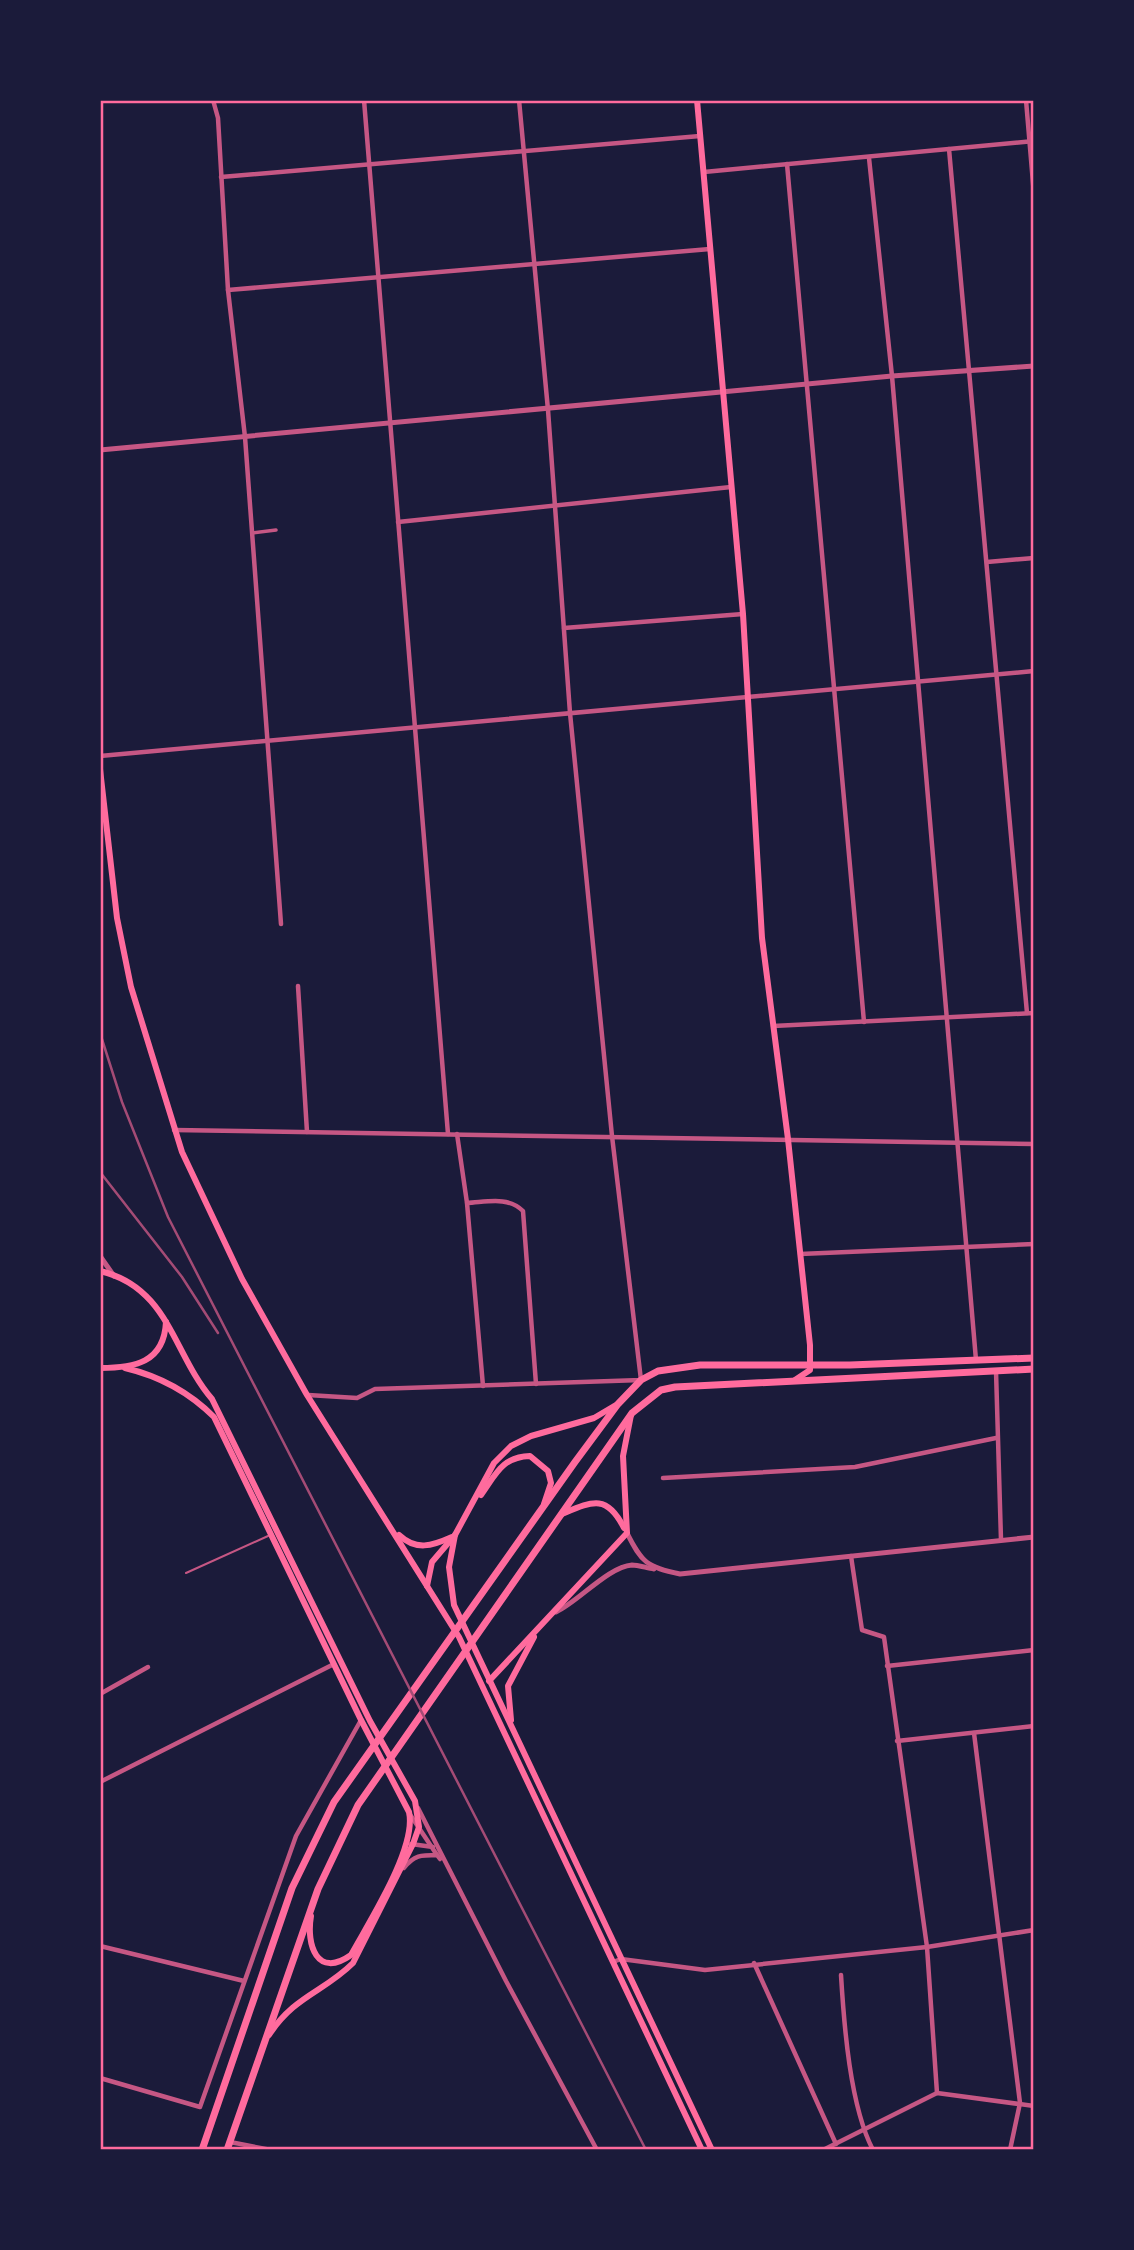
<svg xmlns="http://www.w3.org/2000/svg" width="1134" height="2250" viewBox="0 0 1134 2250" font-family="Lato,sans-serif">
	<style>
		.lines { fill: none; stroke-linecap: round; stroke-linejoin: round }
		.service { stroke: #c65784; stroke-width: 2 }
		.pedestrian { stroke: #c65784; stroke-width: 3.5 }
		.minor { stroke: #c65784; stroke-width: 4.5 }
		.tertiary { stroke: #c65784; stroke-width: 5 }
		.secondary { stroke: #ff6b9d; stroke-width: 6 }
		.primary { stroke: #ff6b9d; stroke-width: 7 }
		.rail { stroke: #a44b75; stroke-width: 2.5 }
		.neatline { fill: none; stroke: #ff6b9d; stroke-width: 2.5 }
	</style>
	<rect width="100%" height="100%" fill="#1b1b3a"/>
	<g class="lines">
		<path class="service" d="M186 1573 268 1536"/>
		<path class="pedestrian" d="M252 533 276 530"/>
		<g class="minor">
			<path d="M213 100 218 118 228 290 245 437 281 924"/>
			<path d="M364 100 448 1134"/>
			<path d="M1026 100 1034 195"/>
			<path d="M949 149 1027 1013"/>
			<path d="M869 158 892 376 976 1360"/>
			<path d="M787 164 864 1022"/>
			<path d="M704 172 1034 141"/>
			<path d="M221 177 700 136"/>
			<path d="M228 290 710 249"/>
			<path d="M398 522 731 487"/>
			<path d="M987 562 1034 558"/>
			<path d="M564 628 743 614"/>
			<path d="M100 756 1034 671"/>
			<path d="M298 986 307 1132"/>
			<path d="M773 1026 1034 1013"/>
			<path d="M174 1130 1034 1144"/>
			<path d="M457 1134 467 1203 483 1386"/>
			<path d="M467 1203C487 1202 508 1196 523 1211L536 1384"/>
			<path d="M800 1254 1034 1244"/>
			<path d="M996 1371 1001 1540"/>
			<path d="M308 1395 357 1398 375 1389 641 1380 612 1136 570 713 548 410 519 100"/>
			<path d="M663 1478 855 1467 996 1438"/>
			<path d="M851 1556 862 1630 884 1637 927 1947 937 2093"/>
			<path d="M887 1666 1034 1650"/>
			<path d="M100 1694 148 1667"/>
			<path d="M974 1733 1020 2103 1010 2150"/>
			<path d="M897 1741 1034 1726"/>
			<path d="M100 1782 334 1664"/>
			<path d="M418 1808 506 1981 597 2150"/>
			<path d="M409 1813 437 1855"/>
			<path d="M411 1844 433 1847"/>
			<path d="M404 1868C414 1855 421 1855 437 1855L440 1859"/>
			<path d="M100 1946 244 1981"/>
			<path d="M613 1962 621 1959 705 1970 927 1947 1034 1930"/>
			<path d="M754 1963 836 2144"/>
			<path d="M841 1975C844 2025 850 2106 873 2150"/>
			<path d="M100 2078 200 2107 296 1836 361 1720"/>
			<path d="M230 2142 271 2150"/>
			<path d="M823 2150 937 2093 1034 2106"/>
		</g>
		<g class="tertiary">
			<path d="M100 450 892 376 1034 366"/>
			<path d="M100 1256 114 1276"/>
			<path d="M627 1533C642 1563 647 1567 680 1574L1034 1537"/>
			<path d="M556 1612C579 1601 608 1567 632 1565 638 1565 647 1568 654 1569"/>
		</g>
		<g class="secondary">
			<path d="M697 100 743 614 762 938 788 1139 810 1345V1370L795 1380"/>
			<path d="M100 769 117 918 131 987 182 1152 242 1279 307 1395 459 1637 702 2150"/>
			<path d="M100 1271C169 1287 173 1354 212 1399L370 1721 415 1801 419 1827 413 1844 353 1963C324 1992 294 1996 269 2035"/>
			<path d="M100 1368C134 1368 164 1363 166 1322"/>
			<path d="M125 1368C159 1376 189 1392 214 1417L361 1720 409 1812C417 1848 369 1922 351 1955 317 1979 306 1945 311 1916"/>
			<path d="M481 1495C496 1474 502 1457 530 1456L548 1471 551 1483 544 1504"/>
			<path d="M562 1514C593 1501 607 1494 624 1528"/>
			<path d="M399 1535C416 1551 432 1546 452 1537"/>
			<path d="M455 1535 449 1567 454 1605 712 2150"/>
			<path d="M427 1586 432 1562 455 1535 494 1463 511 1446 531 1436 594 1418 616 1405"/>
			<path d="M489 1681 627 1533 623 1456 631 1415"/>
			<path d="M511 1720 508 1686 534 1637"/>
		</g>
		<g class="primary">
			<path d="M202 2150 292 1888 334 1802 575 1462 618 1404 641 1380 658 1371 700 1365H850L1034 1358"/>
			<path d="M227 2150 318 1889 358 1805 632 1413 661 1390 675 1387 1034 1369"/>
		</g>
		<g class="rail">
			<path d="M100 1033 122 1102 168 1217 646 2150"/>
			<path d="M100 1172 182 1277 218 1333"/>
		</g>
	</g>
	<rect width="1134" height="2250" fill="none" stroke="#1b1b3a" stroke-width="203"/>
	<rect x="102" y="102" width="930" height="2046" class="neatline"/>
</svg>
